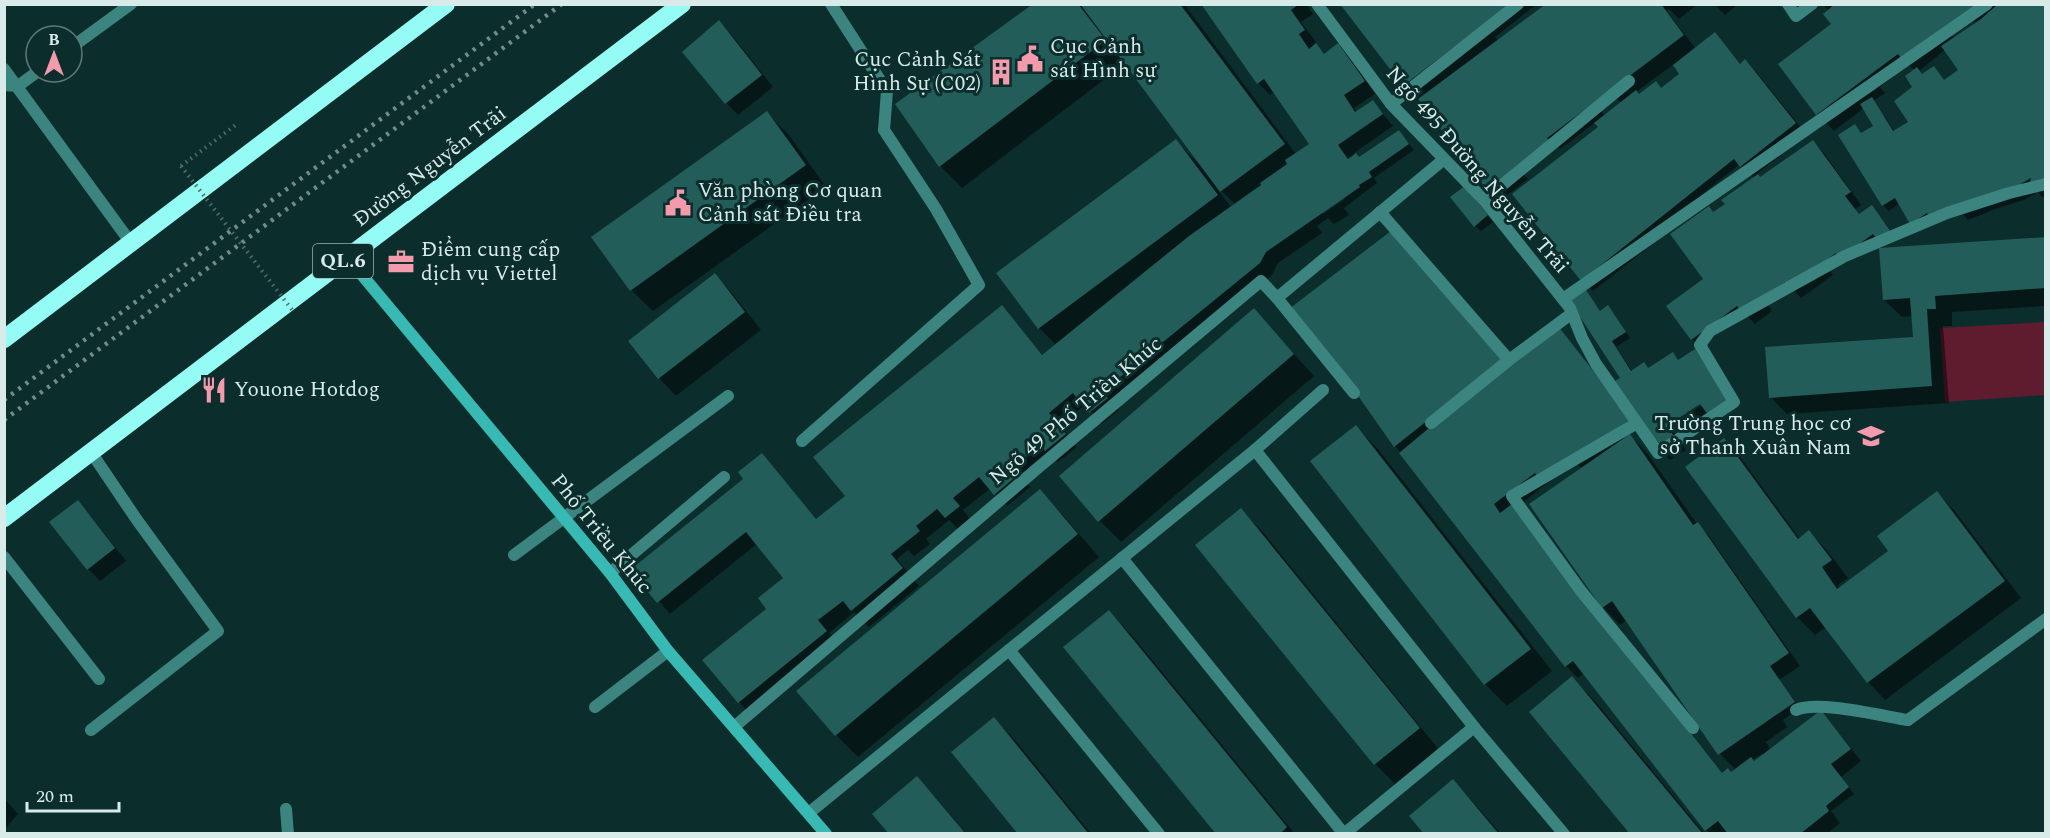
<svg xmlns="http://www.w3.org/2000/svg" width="2050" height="838" viewBox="0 0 2050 838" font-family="Spectral,serif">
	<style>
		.green { fill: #5f1c2f }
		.shadow { fill: #0007; fill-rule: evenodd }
		.building { fill: #225d5a }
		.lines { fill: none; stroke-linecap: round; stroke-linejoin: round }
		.path { stroke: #506e6c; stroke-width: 4; stroke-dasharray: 1.5 4.5; stroke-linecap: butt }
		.lane { stroke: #3c8480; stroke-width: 12 }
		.street { stroke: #3c8480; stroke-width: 12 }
		.secondary { stroke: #38b9b3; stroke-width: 12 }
		.highway { stroke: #94fbf5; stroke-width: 18 }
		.rail { stroke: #718c8a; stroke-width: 4.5; stroke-dasharray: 3 6; stroke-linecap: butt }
		.path-bridge { stroke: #506e6c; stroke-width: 4; stroke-dasharray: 1.5 4.5; stroke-linecap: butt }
		.labels { text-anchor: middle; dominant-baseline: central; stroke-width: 6; stroke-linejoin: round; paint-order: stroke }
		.shield { fill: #0b2e2c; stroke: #9ab2b0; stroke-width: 1.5 }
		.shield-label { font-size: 20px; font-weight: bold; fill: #d8ebe9 }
		.poi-label { font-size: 21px; fill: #d8ebe9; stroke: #0b2e2c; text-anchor: start }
		.street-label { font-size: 21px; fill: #d8ebe9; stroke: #0b2e2c }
	</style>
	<rect width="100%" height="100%" fill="#0b2e2c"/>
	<path class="green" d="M2045 322V395L1945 402 1940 328Z"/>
	<g class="shadow">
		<path d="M1036 4H1184L1296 154 1311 144 1274 92 1270 95 1258 83 1203 4H1306L1313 14 1301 22 1316 42 1314 43 1325 55 1338 45 1350 57 1375 94 1354 108 1357 112 1373 102 1393 126 1354 153 1360 159 1399 132 1414 150 1374 178 1377 183 1344 208 1349 215 1334 224 1328 218 1317 226 1322 233 1278 263 1272 275 1113 403 1119 410 1102 424 1085 405 1060 425 1077 447 1058 462 1053 456 1024 479 1030 487 1007 506 991 488 963 510 970 519 958 529 949 520 926 539 930 544 914 556 908 550 897 559 919 586 869 627 854 612 829 633 838 644 750 714 739 702 768 609 786 578 758 543 670 614 632 570 745 479 762 455 817 520 844 498 1002 307 1043 356 1056 345 1039 328 1176 141 1199 164 1201 163 1126 63 962 188 940 166 897 105ZM1220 190 1235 204 1231 207 1219 191ZM1344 197 1345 199 1323 214V211Z"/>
		<path d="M1342 4H1537L1495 37 1499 41 1548 4H1698L1679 19 1669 9 1667 11 1696 49 1715 34 1741 65 1745 61 1757 73 1807 135 1757 174 1761 179 1813 142 1824 153 1861 205 1855 209 1860 216 1877 213 1896 238 1885 246 1879 240 1846 263 1842 258 1828 268 1833 275 1801 298 1791 287 1767 304 1772 311 1755 324 1743 312 1697 344 1692 339 1705 279 1714 214 1727 205 1754 178 1740 164 1700 196 1705 203 1593 291 1582 280 1600 127 1596 122 1560 149 1549 138 1523 173 1528 179 1500 201 1488 189 1421 102 1404 85ZM1674 64 1681 74 1661 89 1639 96 1636 92ZM1615 97 1622 103 1605 116 1599 109Z"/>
		<path d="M1714 4H1738L1725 15Z"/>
		<path d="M1823 4H2046V196L2042 197 2038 192 2024 200 1998 208 1968 220 1959 210 1917 228 1900 203 1889 211 1883 205 1855 126 1862 134 1875 126 1864 108 1834 131 1817 114 1833 25 1829 11ZM1972 20 1977 24 1955 39 1952 35ZM1945 50 1960 71 1945 82 1923 75 1919 71ZM1909 65 1915 71 1910 122 1895 132 1874 101 1885 93 1880 87Z"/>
		<path d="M719 22 731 34 773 87 738 115 726 103Z"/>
		<path d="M767 113 789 135 826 187 653 311 631 290Z"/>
		<path d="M1471 193 1493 222 1481 231 1475 226Z"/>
		<path d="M2046 238V306L1952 312V326H1943L1949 403 1787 414 1770 397 1914 338 1913 316 1902 317 1884 300Z"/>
		<path d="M715 275 732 293 761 330 676 396 659 378 630 341Z"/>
		<path d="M1586 292 1601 312 1608 307 1613 313 1630 338 1616 347 1633 372 1649 369 1672 354 1679 361 1695 351 1735 408 1693 428 1687 422 1673 431 1686 450 1670 460 1659 449 1623 378ZM1706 399 1708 401 1682 418V415Z"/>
		<path d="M1254 310 1314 376 1121 542 1100 521Z"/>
		<path d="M1550 335 1636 425 1622 436 1625 439 1630 436 1647 453 1697 524 1709 536 1800 666 1779 680 1800 708 1783 720 1787 727 1766 742 1771 750 1821 712 1832 724 1861 761 1841 777 1854 794 1831 811 1840 823 1827 834H1710L1584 673 1578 678 1566 666 1395 446 1348 379 1510 367ZM1575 461 1582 469 1603 607 1620 625 1627 620 1720 754 1736 770 1732 774H1723L1515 509ZM1762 754 1764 756 1755 763 1752 760Z"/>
		<path d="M1356 427 1378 449 1552 671 1507 706 1485 684Z"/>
		<path d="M1724 440 1741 458 1800 539 1809 532 1826 549 1848 578 1838 585 1840 588 1890 551 1937 493 1954 510 2021 598 1885 700 1868 682 1826 627 1815 635 1797 617 1687 467Z"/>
		<path d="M1040 491 1061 513 1099 557 858 757 836 735 798 691Z"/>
		<path d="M78 502 89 514 126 561 100 581 88 569Z"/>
		<path d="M1241 510 1263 532 1440 751 1397 786 1375 764Z"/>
		<path d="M1109 612 1131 634 1295 834H1218Z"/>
		<path d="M1572 678 1594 700 1705 834H1632Z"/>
		<path d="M994 719 1016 741 1091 834H1019Z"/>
		<path d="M916 778 938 800 967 834H891Z"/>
		<path d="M1453 781 1474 803 1501 834H1426Z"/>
		<path d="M4 798 18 814 4 830Z"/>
	</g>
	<g class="building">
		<path d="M1033 4H1078L1106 40 939 167 895 104Z"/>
		<path d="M1080 4H1180L1285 144 1220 192Z"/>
		<path d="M1201 4H1299L1291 10 1305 30 1299 34 1309 49 1316 43 1324 54 1338 43 1365 81 1344 95 1355 112 1373 100 1383 114 1338 145 1348 159 1356 153 1359 157 1399 130 1409 144 1369 172 1372 177 1359 185 1360 187 1266 252 1260 263 1103 391 1108 398 1089 413 1073 393 1049 413 1066 434 1045 451 1041 445 1013 467 1019 474 994 495 979 477 953 498 960 506 945 518 937 509 916 526 920 531 891 554 903 568 851 611 843 601 818 620 827 631 738 703 702 660 766 609 758 598 783 578 746 532 657 603 630 570 743 479 738 472 762 453 816 519 845 496 813 457 1002 305 1042 355 1189 236 1261 185 1260 183 1287 164 1285 160 1309 144 1264 79 1257 84Z"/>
		<path d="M1340 4H1510L1403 86Z"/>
		<path d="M1546 4H1661L1684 35 1547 138 1550 143 1487 190 1418 99Z"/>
		<path d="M1835 4H1980L1904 62 1898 54 1816 115 1778 64 1831 24 1823 14Z"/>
		<path d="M1998 4H2046V182L2029 186 2031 178 2012 189 1930 219 1927 213 1910 224 1895 198 1882 206 1838 135 1855 124 1861 133 1873 126 1860 104 1872 97 1893 131 1908 122 1894 101 1912 87 1905 76 1917 67 1922 74 1934 66 1944 80 1958 70 1941 46 1981 19Z"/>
		<path d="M719 20 762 75 725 104 682 52Z"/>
		<path d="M1715 32 1740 64 1745 59 1796 123 1740 167 1734 159 1581 281 1512 194 1598 127 1594 123 1636 90 1639 94 1656 81 1661 88 1679 74 1673 65Z"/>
		<path d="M767 111 806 165 630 291 591 237Z"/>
		<path d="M1176 139 1218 195 1038 329 996 273Z"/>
		<path d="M1813 140 1851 192 1845 196 1859 214 1872 205 1891 232 1878 241 1873 234 1840 258 1836 253 1789 287 1785 282 1742 313 1737 306 1691 340 1666 306 1703 279 1670 234 1709 206 1713 212 1725 204 1721 200 1758 174 1760 177Z"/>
		<path d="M1465 186 1488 215 1474 227 1450 197Z"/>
		<path d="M1391 231 1504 360 1394 447 1347 380 1289 309Z"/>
		<path d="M2046 237V288L1935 296 1936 309H1927L1932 386 1769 398 1765 347 1913 337 1910 298 1883 300 1879 248Z"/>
		<path d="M715 273 745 312 658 379 628 341Z"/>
		<path d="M1586 290 1600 311 1608 305 1626 332 1612 341 1631 371 1644 362 1648 368 1673 352 1678 360 1695 349 1730 402 1709 416 1700 404 1667 426 1675 438 1657 449 1613 382 1620 378 1569 300Z"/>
		<path d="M1254 308 1294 354 1098 522 1059 476Z"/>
		<path d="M1558 326 1631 419 1540 479 1535 473 1494 504 1500 513 1512 504 1722 773 1728 768 1731 772 1751 757 1754 761 1821 710 1851 749 1831 764 1849 787 1826 806 1829 811 1800 834H1744L1743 832 1728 834 1718 821 1705 831 1573 661 1565 667 1399 453 1458 404Z"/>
		<path d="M1356 425 1531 649 1484 685 1310 461Z"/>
		<path d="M1630 434 1693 525 1698 522 1789 653 1770 666 1795 702 1718 755 1612 601 1602 608 1529 504Z"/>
		<path d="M1724 438 1798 539 1809 530 1832 560 1822 567 1837 589 1888 551 1877 536 1937 491 2005 581 1867 683 1810 608 1796 618 1685 467Z"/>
		<path d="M1040 489 1078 534 835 736 796 691Z"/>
		<path d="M78 500 115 548 87 570 49 522Z"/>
		<path d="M1241 508 1420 728 1374 765 1195 545Z"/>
		<path d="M1109 610 1287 827 1280 834H1216L1063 647Z"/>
		<path d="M1572 676 1703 834H1630L1529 712Z"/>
		<path d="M994 717 1089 834H1018L951 752Z"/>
		<path d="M917 776 966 834H889L872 814Z"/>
		<path d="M1453 779 1499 834H1424L1409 816Z"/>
	</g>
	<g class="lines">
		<path class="path" d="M181 166 237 124"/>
		<g class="lane">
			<path d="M1518 4 1391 104 1484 200 1570 308 1582 338 1596 364 1658 453 1734 402 1700 345 1710 331 1845 256 1947 213 2009 193 2046 184"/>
			<path d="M1788 4 1796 16 1812 4"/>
			<path d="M72 47 131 4"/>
			<path d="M4 69 131 243"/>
			<path d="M4 85 18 86 37 72"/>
			<path d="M1484 200 1629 81"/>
			<path d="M1380 212 1509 360 1571 314"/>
			<path d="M1277 298 1354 393"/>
			<path d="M1563 299 1987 4"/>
			<path d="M1431 423 1509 360"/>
			<path d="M1637 423 1512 496 1581 591 1693 728"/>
			<path d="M802 441 979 285 936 209 884 130 887 91 831 4"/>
			<path d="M91 452 137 520 218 631 91 730"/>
			<path d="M514 555 728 396"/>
			<path d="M4 557 99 679"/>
			<path d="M610 573 724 477"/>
			<path d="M595 707 668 651"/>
			<path d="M1796 710C1818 700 1882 716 1908 720"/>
			<path d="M734 727 1039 467 1261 281 1277 298 1443 160"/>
			<path d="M286 809 288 834"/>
		</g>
		<g class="street">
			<path d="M1317 4 1391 104"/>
			<path d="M1255 450 1474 727 1564 834"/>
			<path d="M1122 558 1344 834"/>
			<path d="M1009 650 1159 834"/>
			<path d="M1908 720 2046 619"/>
			<path d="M810 812 1255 450 1323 390"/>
			<path d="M1344 834 1474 727"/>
		</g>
		<path class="secondary" d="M349 257 362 275 610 573 668 651 826 834"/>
		<g class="highway">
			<path d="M4 339 446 4"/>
			<path d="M4 518 682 4"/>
		</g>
		<g class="rail">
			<path d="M4 400 535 4"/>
			<path d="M4 420 562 4"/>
		</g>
		<path class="path-bridge" d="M181 166 293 311"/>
	</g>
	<defs>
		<g id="civic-bare" transform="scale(2.07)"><path d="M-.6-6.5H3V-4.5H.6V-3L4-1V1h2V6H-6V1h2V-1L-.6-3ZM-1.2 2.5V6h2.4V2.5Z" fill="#f39aac" stroke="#0b2e2c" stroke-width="2.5" paint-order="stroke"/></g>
		<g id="building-bare" transform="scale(2.07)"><path d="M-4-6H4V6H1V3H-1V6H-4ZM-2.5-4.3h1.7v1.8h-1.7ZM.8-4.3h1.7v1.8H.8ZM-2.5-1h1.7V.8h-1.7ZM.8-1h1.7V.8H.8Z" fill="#f39aac" stroke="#0b2e2c" stroke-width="2.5" paint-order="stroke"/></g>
		<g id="office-bare" transform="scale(2.07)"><path d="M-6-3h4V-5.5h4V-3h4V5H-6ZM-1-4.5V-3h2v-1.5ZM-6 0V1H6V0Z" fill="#f39aac" stroke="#0b2e2c" stroke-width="2.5" paint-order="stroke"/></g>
		<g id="restaurant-bare" transform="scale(2.07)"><path d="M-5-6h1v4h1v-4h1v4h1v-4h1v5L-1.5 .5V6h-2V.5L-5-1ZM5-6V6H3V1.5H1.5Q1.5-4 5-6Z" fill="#f39aac" stroke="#0b2e2c" stroke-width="2.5" paint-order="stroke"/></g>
		<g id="school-bare" transform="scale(2.07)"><path d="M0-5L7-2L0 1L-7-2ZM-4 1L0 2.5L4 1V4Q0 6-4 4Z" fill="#f39aac" stroke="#0b2e2c" stroke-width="2.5" paint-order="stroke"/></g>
	</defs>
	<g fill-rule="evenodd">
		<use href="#civic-bare" x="1030" y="59"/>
		<use href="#building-bare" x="1001" y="72"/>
		<use href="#civic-bare" x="678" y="203"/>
		<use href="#office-bare" x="401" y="262"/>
		<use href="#restaurant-bare" x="214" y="390"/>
		<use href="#school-bare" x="1871" y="436"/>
	</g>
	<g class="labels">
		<rect class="shield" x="313" y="244" width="60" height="34" rx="4.5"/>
		<g class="shield-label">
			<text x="343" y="261">QL.6</text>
		</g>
		<g class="poi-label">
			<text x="1050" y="47">Cục Cảnh<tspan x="1050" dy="24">sát Hình sự</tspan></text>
			<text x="981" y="60" text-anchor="end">Cục Cảnh Sát<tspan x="981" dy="24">Hình Sự (C02)</tspan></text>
			<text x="698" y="191">Văn phòng Cơ quan<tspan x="698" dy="24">Cảnh sát Điều tra</tspan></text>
			<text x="421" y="250">Điểm cung cấp<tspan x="421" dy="24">dịch vụ Viettel</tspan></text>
			<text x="234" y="390">Youone Hotdog</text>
			<text x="1851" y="424" text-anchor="end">Trường Trung học cơ<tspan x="1851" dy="24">sở Thanh Xuân Nam</tspan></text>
		</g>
		<g class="street-label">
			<text transform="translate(430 167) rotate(-37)">Đường Nguyễn Trãi</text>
			<text transform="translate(1477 170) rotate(49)">Ngõ 495 Đường Nguyễn Trãi</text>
			<text transform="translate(1076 411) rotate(-40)">Ngõ 49 Phố Triều Khúc</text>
			<text transform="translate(601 534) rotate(51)">Phố Triều Khúc</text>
		</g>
	</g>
	<rect width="2050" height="838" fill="none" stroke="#d8ebe9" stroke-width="12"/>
	<g transform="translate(54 54)"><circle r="28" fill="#0b2e2c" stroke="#5d7a78" stroke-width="1.5"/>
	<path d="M0-4.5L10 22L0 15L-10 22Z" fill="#f39aac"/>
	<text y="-9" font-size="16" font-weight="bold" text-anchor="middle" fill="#d8ebe9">B</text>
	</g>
	<path d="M27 802v9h92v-9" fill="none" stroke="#d8ebe9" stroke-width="3"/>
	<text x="36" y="802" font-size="18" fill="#d8ebe9" stroke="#0b2e2c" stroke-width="4.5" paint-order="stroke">20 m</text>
</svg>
